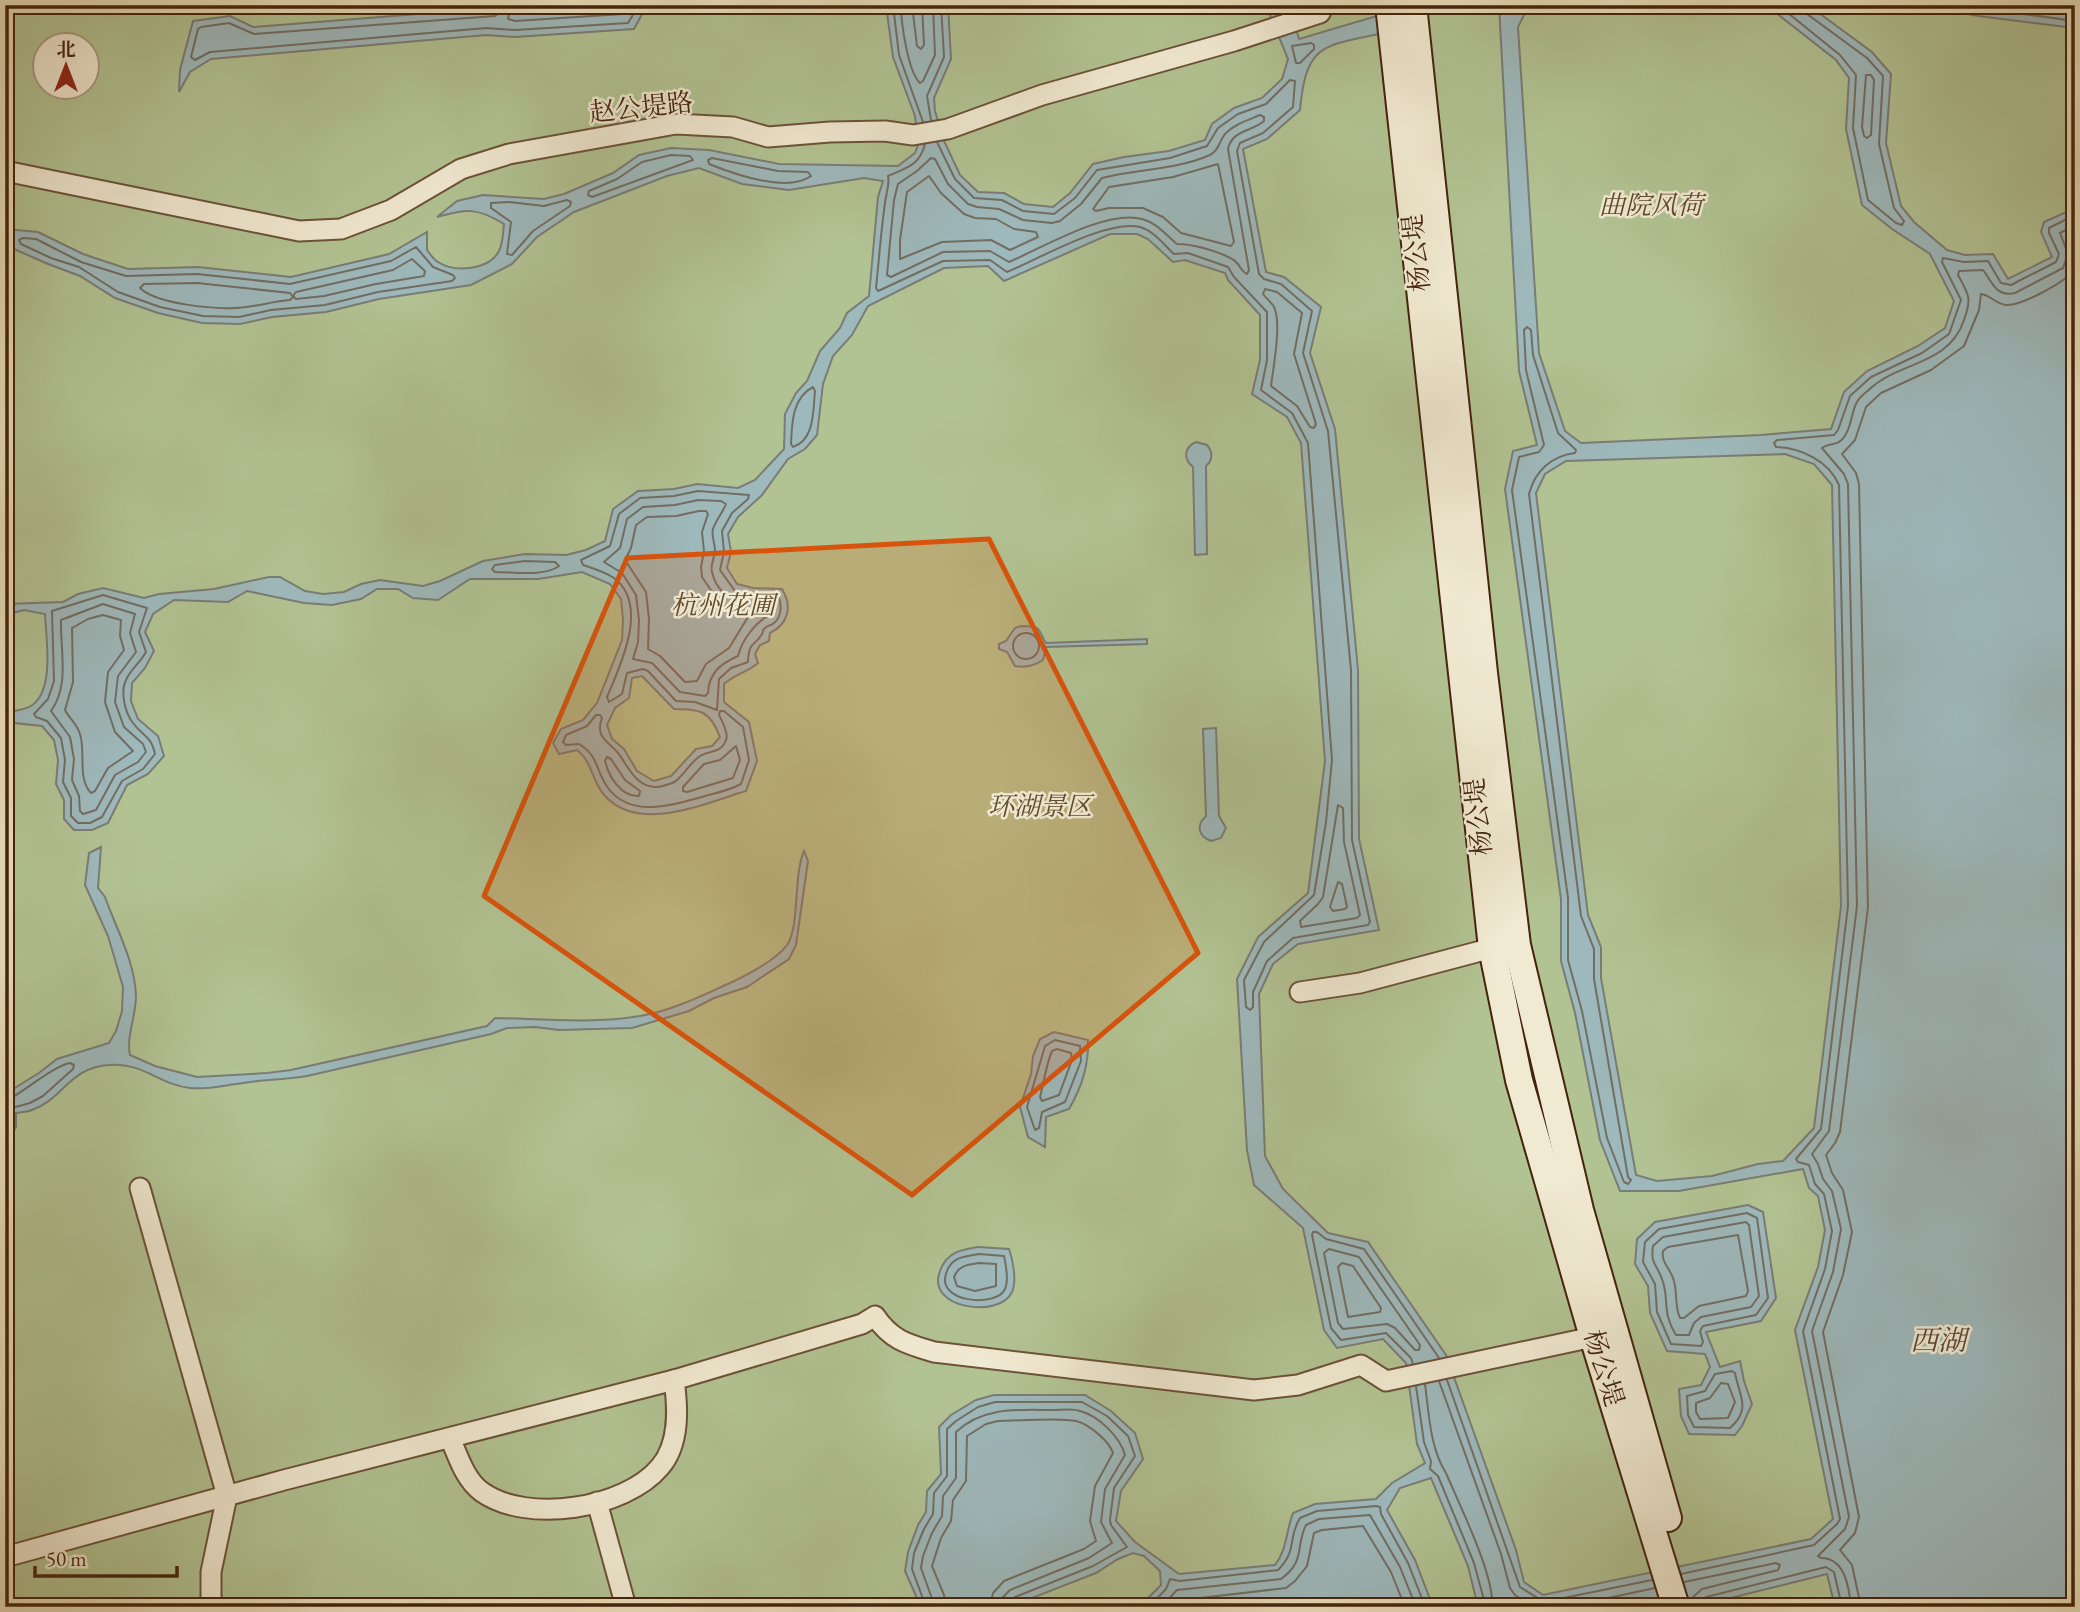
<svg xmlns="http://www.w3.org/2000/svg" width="2080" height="1612" viewBox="0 0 2080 1612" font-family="'EB Garamond','Noto Serif SC',serif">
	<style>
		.green { fill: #b2c393; stroke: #7b7350; stroke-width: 2; fill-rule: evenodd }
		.water { fill: #9eb9bc; stroke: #7a7d76; stroke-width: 2; fill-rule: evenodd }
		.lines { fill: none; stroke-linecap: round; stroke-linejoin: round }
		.shore { stroke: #716e64; stroke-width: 2 }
		.street-casing { stroke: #6d5238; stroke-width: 23 }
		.secondary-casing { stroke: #44230d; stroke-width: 30 }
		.street { stroke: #f1ead2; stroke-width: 19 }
		.secondary { stroke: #f1ead2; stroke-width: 26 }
		.marked { fill: #d8540c; fill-opacity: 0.2; stroke: #d8540c; stroke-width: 5; stroke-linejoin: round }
		.labels { text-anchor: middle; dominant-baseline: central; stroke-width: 5; stroke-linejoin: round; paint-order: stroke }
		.street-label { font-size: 26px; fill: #44230d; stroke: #f1ead2 }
		.park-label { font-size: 26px; font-style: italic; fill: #604b2e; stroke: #f1ead2 }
		.water-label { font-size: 28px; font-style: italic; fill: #5a4839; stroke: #f1ead2 }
	</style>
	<rect width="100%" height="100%" fill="#e9dfba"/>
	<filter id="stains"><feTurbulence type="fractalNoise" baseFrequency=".00286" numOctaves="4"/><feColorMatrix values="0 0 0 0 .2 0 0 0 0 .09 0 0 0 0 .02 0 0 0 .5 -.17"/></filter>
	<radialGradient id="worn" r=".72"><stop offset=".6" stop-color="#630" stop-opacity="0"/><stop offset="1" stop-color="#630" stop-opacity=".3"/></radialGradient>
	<path class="green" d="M5 5H2075V1607H5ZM46 46H88V88H46Z"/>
	<g class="water">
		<path d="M532 5H647L634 29 515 37 486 35 211 59 190 72 179 92 180 70 193 21 230 16 253 27Z"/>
		<path d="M886 5H948L951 59 934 98 935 111 944 141 960 175 978 192 1004 193 1024 204 1053 207 1070 193 1093 164 1124 157 1169 151 1205 140 1212 124 1234 108 1262 98 1282 79 1288 59 1268 10 1245 5H1289L1299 39 1380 15 1383 33C1323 46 1306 43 1300 110L1267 139 1243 149 1266 272 1284 277 1321 307 1310 353 1335 429 1358 670 1359 839 1379 930 1298 944 1273 964 1259 994 1265 1156 1283 1189 1328 1233 1368 1242 1446 1355 1516 1550 1524 1582 1543 1595 1811 1539 1833 1519 1795 1330 1818 1267 1825 1230 1818 1196 1809 1188 1803 1169 1679 1191H1620L1600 1140 1575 1013 1561 961V899L1505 489 1513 451 1537 445 1519 371 1499 5H1529L1518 27 1539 353 1565 431 1581 443 1761 435 1831 429 1844 392 1867 371 1918 346 1945 328 1954 301 1930 254 1892 229 1862 205 1846 129 1849 78 1836 60 1766 5H1808L1872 52 1891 74 1886 143 1901 206 1914 222 1947 250 1965 255 1993 254 2008 279 2052 257 2041 232 2044 222 2075 208V1607H1835L1827 1574 1694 1607H1468L1477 1603 1468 1566 1431 1478 1400 1488 1387 1510 1415 1560 1430 1599 1438 1607H1139L1161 1585 1160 1571 1144 1556 1133 1553 1118 1559 1096 1573 1009 1607 920 1605 905 1571 908 1552 918 1525 926 1512 927 1491 941 1474 939 1427 951 1415 976 1400 994 1395H1085L1111 1411 1135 1433 1143 1459 1121 1491 1116 1521 1135 1542 1179 1574 1275 1565C1287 1550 1286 1531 1293 1513L1315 1504 1376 1499 1392 1483 1425 1463 1417 1444 1406 1363 1383 1339 1337 1348 1324 1330 1303 1228 1254 1185 1247 1150 1237 979 1258 937 1308 893 1325 761 1301 443 1287 417 1252 394 1260 360V315L1228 280 1225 273 1185 260 1173 262 1148 239 1137 234H1110L1004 281 988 266 944 268 868 306 852 335 833 356 823 384 817 435 805 449 788 459 762 495 738 517 728 534 731 552 727 568 737 584 753 588 782 589C793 607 788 624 770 633L769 641 760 645 755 654 758 663C748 672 735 674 724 684V702L749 722 757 761 746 791C705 803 640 834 605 796 591 781 593 762 577 750L559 754 553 743 561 729 583 720 597 703 622 640 623 619 621 599 610 584 582 572 538 579H470L438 600 413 598 398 589H377L361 599 332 605 304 603 247 591 228 602 174 600 153 614 145 632 154 651 145 668 132 683 131 701 138 719 158 736 164 756 148 774 127 785 108 823 92 830H74L64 819V800L56 784 58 760 54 740 42 726 5 722V715C13 709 23 711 31 706 55 691 46 639 45 614L24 610 5 615V604L63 602 78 594 103 588 144 598 159 594 214 589 269 577H280L305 591 323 594 344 592 361 584 380 580 423 586 440 581 483 561 525 554 566 555 586 550 605 541 613 509 638 491 674 489 697 484 738 488 755 480 784 449 785 414 796 393 807 381 820 351 840 328 847 313 869 296 878 197 883 181 864 178 789 190 742 184 699 168 667 176 574 212 537 237 512 264 471 285 379 299 326 312 272 317 240 324 202 323 158 313 115 298 80 276 48 264 5 245V229L38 232 83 254 128 269 198 267 291 277 389 254 427 232V250C430 254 434 260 438 262 455 273 489 270 499 251 503 243 503 233 504 224 476 207 468 209 437 217L457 201 483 195 544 199 564 194 613 173 639 155 671 148 709 150 779 164 898 166 915 153 918 145 915 116 893 57ZM1785 454 1814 464 1832 485 1841 906 1814 1128 1783 1161 1758 1164 1712 1176 1657 1181 1636 1175 1601 978V947L1588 915 1536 493 1545 474 1566 461ZM642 676 674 709C701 709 710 711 720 737L712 746 696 749 671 776 654 781 637 771 624 749 612 739 607 725 615 708 629 698 632 678Z"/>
		<path d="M1916 5H2075V28L1978 16 1938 8 1916 10Z"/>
		<path d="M1196 442 1207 445C1213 452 1213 460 1206 466L1207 554 1195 555 1193 467C1183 459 1184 447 1196 442Z"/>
		<path d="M1021 626C1043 626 1037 629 1046 643L1147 639V644L1046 647 1043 660C1034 666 1026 668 1015 666L1007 652 999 649V644L1006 641 1015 628Z"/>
		<path d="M1216 728 1219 816 1226 828 1221 838 1211 841C1198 836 1196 825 1206 816L1203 729Z"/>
		<path d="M101 847 98 888 105 897C116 928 135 962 136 996 136 1016 126 1037 130 1055L155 1066 197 1077 267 1073 291 1070 487 1026 495 1018C542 1019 593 1024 640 1016 671 1011 701 996 730 983 747 975 776 960 787 945 800 927 793 876 804 851L808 861 796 945 789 959 747 987 714 998 689 1011 632 1028 559 1030 535 1027 507 1028 491 1034 307 1076C285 1080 264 1079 243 1083 225 1085 208 1090 190 1088 160 1085 143 1062 109 1065 70 1067 62 1100 32 1110 27 1112 21 1112 16 1113V1127L5 1145V1094L39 1073 57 1059 109 1043 116 1031 122 1011 123 987 108 936 85 885 89 853Z"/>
		<path d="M1054 1032 1088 1040C1089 1066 1082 1087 1069 1109L1046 1117 1045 1147 1028 1137 1020 1107 1031 1074 1033 1056 1040 1039Z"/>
		<path d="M1748 1205 1763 1212 1776 1298 1761 1321 1706 1332 1720 1367 1740 1361 1744 1381 1752 1404 1742 1426 1735 1435 1689 1434 1681 1416 1679 1389 1701 1385 1710 1367 1705 1354 1667 1351 1650 1313 1648 1286 1635 1264 1637 1239 1655 1222Z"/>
		<path d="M978 1247 1009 1249C1013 1260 1017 1281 1012 1292 1000 1319 925 1309 940 1271 947 1252 960 1250 978 1247Z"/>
	</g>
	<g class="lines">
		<g class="shore">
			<path d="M502 5 501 12 495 16 254 34 229 23 201 27 198 29 191 57 195 60 210 52 486 28 515 30 628 23 639 5"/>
			<path d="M511 5 508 19 515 21 623 14 629 5"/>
			<path d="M522 5 525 10 602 5"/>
			<path d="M893 5 899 55 923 122"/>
			<path d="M901 5C901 23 908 72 920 83L923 81 935 55 933 5"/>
			<path d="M912 5 917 46 921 49 924 45 922 5"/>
			<path d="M1778 5 1840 55 1856 75 1853 128 1868 200 1896 223 1902 225 1904 221 1894 208 1879 144 1883 76 1867 58 1807 14 1804 5"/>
			<path d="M1958 5 2075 21"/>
			<path d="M1311 43 1314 45V49L1300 63H1296L1292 46Z"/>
			<path d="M1866 75H1871L1874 80 1871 135 1867 138 1864 136 1862 127Z"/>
			<path d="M1260 115 1264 117V121C1251 132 1232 130 1228 149L1249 270 1247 274C1240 271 1240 263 1232 259 1218 251 1193 244 1177 244 1166 235 1157 223 1142 219 1107 209 1042 248 1009 262L990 251 943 252 891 277 887 275 894 200 898 184 917 171 931 158 935 159 948 184 968 204 977 207 999 209 1023 220 1052 223 1060 221 1081 204 1102 178C1137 169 1176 170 1210 155 1220 150 1219 140 1226 133 1235 124 1248 120 1260 115Z"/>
			<path d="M931 120 927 96 944 57 941 5"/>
			<path d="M925 144C919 167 905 168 888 176 890 185 886 193 885 203 881 231 879 260 876 288L878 291 943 261 990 260 1007 272C1039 259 1107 219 1140 227 1154 231 1164 245 1174 254L1188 253 1228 267 1234 277 1267 312V360L1261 390 1292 413 1308 443 1332 760 1326 822 1314 895 1264 942 1244 980 1246 1007 1250 1010 1253 1007V992L1267 961 1293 938 1368 925 1370 922 1352 840 1351 670 1328 431 1303 353 1312 311 1281 284 1264 279 1259 274 1237 151 1240 143 1263 133 1293 107 1295 81 1290 80 1266 104 1238 114 1218 128 1207 146 1170 158 1097 170 1075 198 1054 214 1023 211 1002 200 974 198 955 179 937 142"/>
			<path d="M671 155 690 156 693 160 592 197 588 195 589 191 617 179 642 162Z"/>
			<path d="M712 158 778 171 808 172 811 176C787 193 734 174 709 164L708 160Z"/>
			<path d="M1218 164 1234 242 1231 246 1181 233 1163 217 1143 208H1109L1096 211 1093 209 1109 187 1173 177Z"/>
			<path d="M929 176 941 193 964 214 975 218 996 219 1014 229 1036 232 1038 237 1010 250 991 240 942 242 900 259V240L907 192Z"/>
			<path d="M567 200 571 202 570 206 533 231 512 255 507 254 511 222 491 208V203L509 202 544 206Z"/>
			<path d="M23 238 36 239 81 262 126 276 197 274 290 284 391 261 416 247 433 267 453 275 455 278 452 281 378 292 325 305 271 310 239 317 203 316 160 307 118 292 79 267 51 258 21 244 19 240Z"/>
			<path d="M412 259 425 271 424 276 376 284 324 296 296 299 293 296 296 292 393 270Z"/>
			<path d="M197 283 290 293 293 297 290 300C272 301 253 308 235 308 213 309 156 304 140 288L144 284Z"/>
			<path d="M1265 289 1277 292 1302 313 1294 354 1316 424 1314 428 1310 427 1297 406 1271 386C1273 369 1282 323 1274 307 1271 302 1266 298 1263 294Z"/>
			<path d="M1527 327 1531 330 1533 355 1558 433 1576 450 1575 453C1551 456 1535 471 1529 494L1581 916 1594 949V979L1628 1177 1631 1180 1628 1184 1624 1182 1607 1138 1582 1011 1568 960V898L1512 490 1519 457 1539 452 1544 445 1526 370 1524 330Z"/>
			<path d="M813 387 815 391C813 410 815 440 793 447L791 444C792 423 792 398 813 387Z"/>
			<path d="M698 491 749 495 748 499 732 513 722 531 724 552 720 570 735 591 752 595 778 596C782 604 782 617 774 623 770 627 768 624 764 629 763 630 763 632 762 634 754 648 749 640 748 662L731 668 719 679 717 710 695 702 676 701 648 671 643 669 627 673 622 694 609 702 607 697C620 666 650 605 614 578 605 572 592 568 583 565L581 560 610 546 619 514 640 498 674 496Z"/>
			<path d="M698 500 721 501 726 504C723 512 716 520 713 529 711 536 715 543 715 550 715 558 710 564 712 572 719 602 744 603 769 604L772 607 769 615C755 623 742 640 738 656 720 664 709 673 708 693L705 696 680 692 652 663 633 659 638 642 639 620 636 595 622 573 604 562 620 548 627 519 643 507 675 505Z"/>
			<path d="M699 511H706L708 514 702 532 704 551 701 567 702 577 721 605 746 614 748 617 729 648 706 664 697 681 685 682 660 656 648 649 649 619 646 592 625 560 631 548 636 525 647 517 676 516Z"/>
			<path d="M525 561 555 562 559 566C544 577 514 572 495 572L492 569 495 565Z"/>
			<path d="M103 595 147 608 139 632 146 652C140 663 130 670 126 680 120 692 125 713 133 723 143 737 151 735 155 754L143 769 122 781 102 817 90 823H78L71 816V798L63 782 65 760 61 738 47 721 36 717 34 714 48 699 54 681 52 611Z"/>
			<path d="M103 604 135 614 130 633 136 652 118 676 115 702 124 727 143 744 146 752 138 762 115 775 96 810 83 814 80 811 79 796 72 780 74 759 70 737 51 711C70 685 60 650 61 620Z"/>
			<path d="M103 615 121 620 120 636 124 650 108 672 105 702 115 732 133 751 108 768 95 791 91 793C77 778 86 753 80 734 77 724 69 718 65 710L73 682 72 628 88 619Z"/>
			<circle cx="1026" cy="646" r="13"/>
			<path d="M720 711H724L743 727 749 760 741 784C730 790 717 793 705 796 674 805 631 819 608 788 595 770 599 756 579 744L566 745 563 742 566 735 587 726 596 715H600L602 718C594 738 610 742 619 754 629 769 639 792 663 786 668 784 673 784 677 780 685 773 692 761 700 756 709 750 721 754 726 740 729 733 722 721 719 715Z"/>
			<path d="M736 746 740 760 733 778 687 792 683 791V787L704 764 720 760Z"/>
			<path d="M607 757 611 759 625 780 640 791 639 796C621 797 609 777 605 761Z"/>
			<path d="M1338 805 1343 808 1344 842 1360 915 1357 918 1301 927 1300 921 1318 904 1323 897Z"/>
			<path d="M1338 882 1342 884 1347 907 1345 909 1333 911 1330 907Z"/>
			<path d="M1055 1040 1080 1046 1081 1061 1065 1102 1042 1112 1039 1128 1035 1130 1027 1107 1045 1046Z"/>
			<path d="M1057 1049 1071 1053 1072 1060 1059 1095 1042 1101 1040 1097C1044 1082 1046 1065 1052 1051Z"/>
			<path d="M5 1099 11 1098C27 1089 54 1066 70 1063L74 1065 73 1069 43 1096 30 1103 12 1108 5 1131"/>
			<path d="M1747 1213 1757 1218 1768 1298 1756 1315 1703 1326 1700 1331 1703 1342 1701 1346 1671 1344 1657 1312 1655 1284 1643 1262 1645 1242 1659 1229Z"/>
			<path d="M1746 1222 1749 1225 1759 1296 1751 1307 1701 1317 1694 1323 1689 1335H1676C1662 1313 1669 1301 1663 1282 1658 1265 1650 1265 1653 1246L1663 1237Z"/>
			<path d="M1738 1235 1748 1291 1746 1296 1699 1306 1684 1318H1680C1674 1305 1678 1291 1673 1278 1669 1267 1661 1262 1663 1251L1668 1247Z"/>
			<path d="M1329 1249 1359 1257 1420 1345 1419 1350H1415L1395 1328 1387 1324 1343 1329 1338 1323 1324 1253Z"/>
			<path d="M979 1254 1004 1256C1006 1265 1009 1280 1005 1289 997 1308 933 1303 947 1271 953 1256 965 1257 979 1254Z"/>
			<path d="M979 1263 996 1264V1286L975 1291 957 1286 954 1277C959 1265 967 1265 979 1263Z"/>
			<path d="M1342 1263 1353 1266 1381 1308 1380 1312 1348 1317 1338 1267Z"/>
			<path d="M1413 1364 1411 1358 1386 1333 1341 1340 1331 1328 1312 1235 1313 1232H1317L1326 1239 1364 1249 1439 1358"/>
			<path d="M1732 1371 1735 1373C1739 1396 1752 1409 1730 1428L1694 1427 1688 1415 1687 1396 1705 1391 1715 1374Z"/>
			<path d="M1447 1380 1520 1587 1544 1602 1652 1580"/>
			<path d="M1439 1381 1501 1554 1510 1588 1515 1595 1532 1607"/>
			<path d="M1721 1383 1728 1384 1735 1402 1728 1418 1700 1419 1696 1412V1403L1710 1398Z"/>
			<path d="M1425 1384C1429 1414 1430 1448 1446 1473 1459 1504 1495 1576 1492 1607"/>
			<path d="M1416 1386 1424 1442 1431 1461 1430 1469 1438 1476 1474 1563 1484 1600 1483 1607"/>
			<path d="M1681 1574 1814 1545 1837 1524 1840 1519 1803 1331 1825 1269 1832 1231 1824 1194 1815 1184 1809 1165 1798 1162 1796 1159 1821 1129 1848 906 1839 485C1829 461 1801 448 1776 447L1774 443 1777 440 1834 435 1838 430 1850 396 1871 377 1922 353 1949 334 1961 300 1942 262 1943 258 1964 262 1988 261 2001 283 2011 285 2056 262 2059 254 2049 233V228L2075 215"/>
			<path d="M1684 1582 1776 1563 1780 1565 1778 1570 1702 1589 1693 1597 1691 1607"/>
			<path d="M926 1607 912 1569 914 1553 924 1529 933 1514 934 1493 947 1476V1429L956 1421 978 1407 995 1402H1082L1107 1416 1128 1436 1135 1456 1114 1488 1110 1520 1111 1525 1127 1547 1093 1566 1015 1597 1010 1601V1607"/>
			<path d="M935 1607 921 1568 923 1556 932 1533 942 1516 943 1496 956 1478V1432C983 1406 1019 1410 1053 1410 1061 1410 1072 1408 1080 1411 1099 1416 1120 1437 1125 1455L1105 1489 1101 1522 1112 1543 1089 1558 1010 1590 1003 1597 1001 1607"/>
			<path d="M946 1607 944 1595 932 1566 941 1538 951 1521 953 1500 966 1481 967 1436 986 1424 998 1421C1018 1421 1059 1417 1076 1421 1089 1424 1109 1441 1113 1453L1095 1486 1090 1521 1096 1541 1084 1549 1004 1581 993 1593 990 1607"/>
			<path d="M1149 1607 1166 1589 1170 1579 1180 1581 1278 1570C1298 1550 1287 1539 1300 1518L1317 1511 1376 1506 1380 1507 1381 1514 1408 1563 1423 1601 1428 1607"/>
			<path d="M1161 1607 1177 1590 1281 1579C1306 1561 1295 1547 1306 1525L1319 1519 1370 1515 1400 1567 1416 1607"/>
			<path d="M1176 1607 1183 1600 1286 1588 1295 1581 1307 1566 1314 1533 1322 1530 1363 1526 1391 1572 1405 1607"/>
			<path d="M1566 1607 1655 1588"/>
			<path d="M1700 1607 1701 1601 1706 1597 1826 1567 1834 1572 1842 1607"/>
			<path d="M1851 1607C1849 1587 1845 1558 1821 1558L1818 1556 1845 1529 1849 1517 1812 1331 1833 1272 1841 1229 1832 1191 1823 1179 1818 1164 1812 1154 1829 1131 1857 906 1848 484 1844 474 1822 448C1828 443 1839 446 1844 437 1852 427 1851 412 1857 402 1860 396 1868 391 1872 387 1902 361 1949 365 1964 320 1972 298 1969 295 1958 275L1959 271 1983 270C1993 283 1996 297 2015 293L2063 268 2068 254 2060 233 2075 225"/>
			<path d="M1861 1607 1852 1565 1840 1550 1855 1533 1859 1517 1823 1332 1843 1275 1852 1232 1843 1190 1832 1173 1826 1155 1835 1143 1840 1132 1868 907 1859 484 1856 473 1842 454 1855 440 1866 407 1881 393 1931 370 1964 346 1979 310 1981 294C1990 295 1996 304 2006 305 2021 306 2066 282 2075 269"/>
		</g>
		<g class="street-casing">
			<g id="street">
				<path d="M5 171 299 231 341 229 391 210 461 169 509 154 676 124 733 127 768 137 830 132 885 131 913 135 948 129 1042 95 1234 41 1320 13 1324 5"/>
				<path d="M1300 992 1360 983 1492 948"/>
				<path d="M140 1188 227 1496 211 1572V1597L214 1607"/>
				<path d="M450 1438C458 1456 465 1480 482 1492 527 1524 625 1509 660 1467 680 1444 678 1408 674 1380"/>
				<path d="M597 1502 626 1607"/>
				<path d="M5 1557 284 1480 674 1380 862 1324 875 1316C891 1340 907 1344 934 1352L1254 1390 1298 1385 1361 1365 1386 1381 1593 1337"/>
			</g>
		</g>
		<g class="secondary-casing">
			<g id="secondary">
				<path d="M1389 5 1492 948 1519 1080 1593 1337 1676 1607"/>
				<path d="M1413 5 1484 673 1517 945 1580 1210 1668 1518"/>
			</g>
		</g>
		<use href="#street" class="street"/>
		<use href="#secondary" class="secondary"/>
	</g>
	<path class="marked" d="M989 539 1198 953 912 1195 484 896 627 558Z"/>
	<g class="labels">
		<g class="street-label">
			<text transform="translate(641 107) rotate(-6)">赵公堤路</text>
			<text transform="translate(1416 253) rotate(-96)">杨公堤</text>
			<text transform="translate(1478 817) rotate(-96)">杨公堤</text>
			<text transform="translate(1604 1368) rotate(73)">杨公堤</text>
		</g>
		<g class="park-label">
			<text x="1651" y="205">曲院风荷</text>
			<text x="723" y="605">杭州花圃</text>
			<text x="1040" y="806">环湖景区</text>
		</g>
		<g class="water-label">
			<text x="1938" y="1340">西湖</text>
		</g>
	</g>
	<rect width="2080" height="1612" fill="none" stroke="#e9dfba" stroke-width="28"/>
	<rect x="7" y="7" width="2066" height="1598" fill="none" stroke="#44230d" stroke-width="3.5"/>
	<rect x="14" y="14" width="2052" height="1584" fill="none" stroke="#44230d" stroke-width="2"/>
	<g transform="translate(66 66)"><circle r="33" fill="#f1ead2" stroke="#ac9a83" stroke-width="2"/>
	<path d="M0-5L12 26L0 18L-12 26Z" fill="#8f2418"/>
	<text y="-10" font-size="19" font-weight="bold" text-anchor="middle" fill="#44230d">北</text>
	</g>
	<path d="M35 1566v10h142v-10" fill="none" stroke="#44230d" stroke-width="3.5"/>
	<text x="46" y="1566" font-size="21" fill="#44230d" stroke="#f1ead2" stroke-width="5" paint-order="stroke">50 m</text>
	<rect width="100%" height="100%" filter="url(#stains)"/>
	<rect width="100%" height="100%" fill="url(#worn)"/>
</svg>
